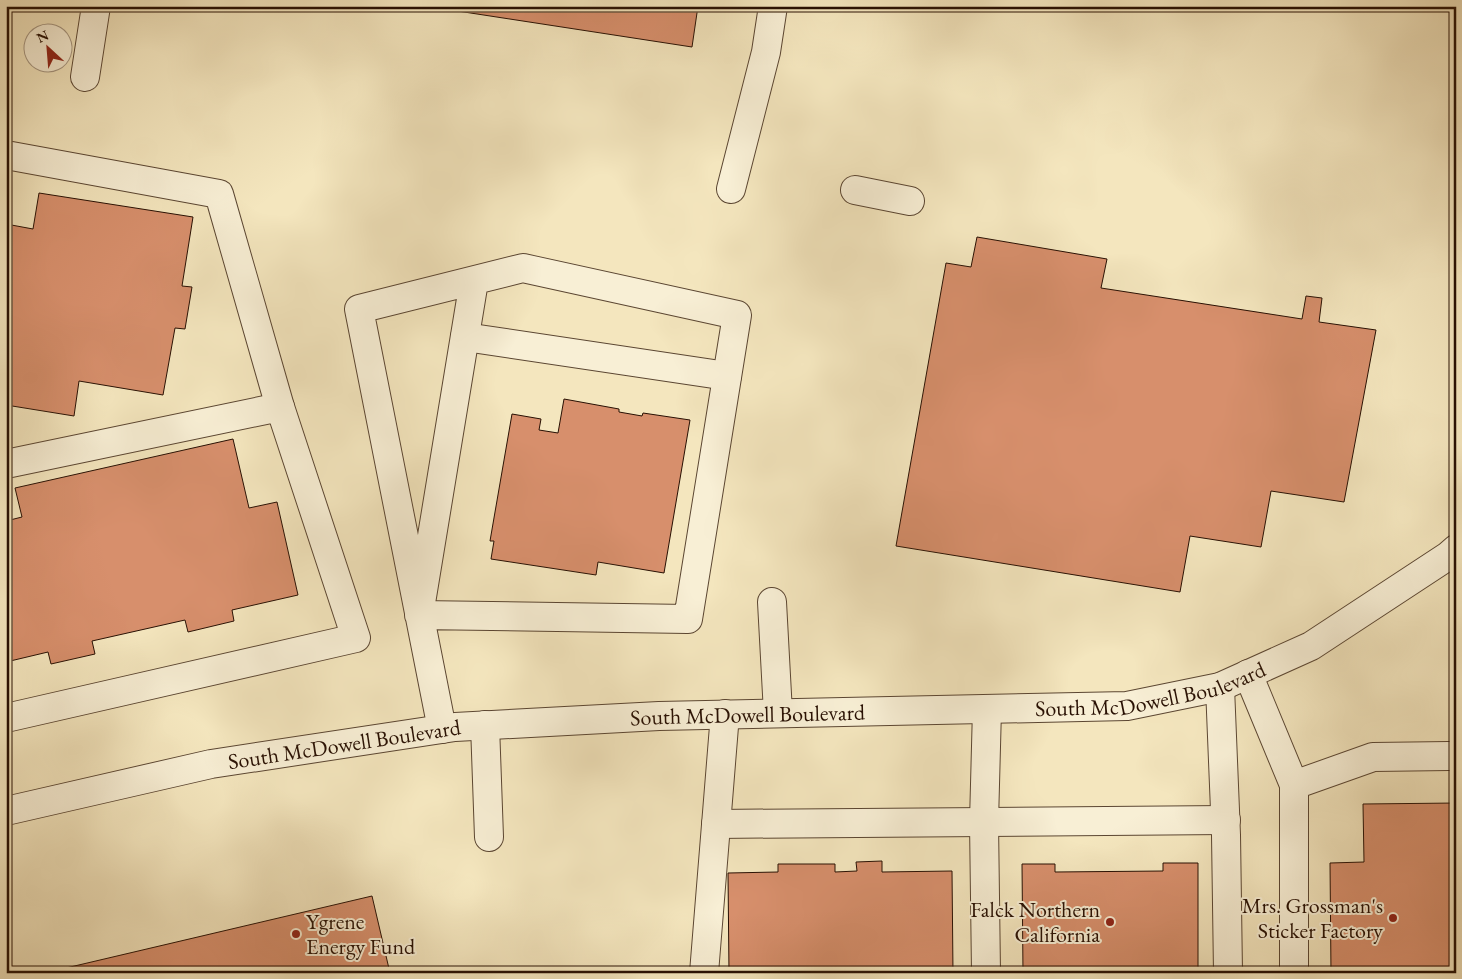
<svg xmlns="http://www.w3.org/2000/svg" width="1462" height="979" viewBox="0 0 1462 979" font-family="'EB Garamond',serif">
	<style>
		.building { fill: #d78f6c; stroke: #281003 }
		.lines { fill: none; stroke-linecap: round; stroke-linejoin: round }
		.minor-casing { stroke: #5b4632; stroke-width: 30 }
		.minor { stroke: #f8efd5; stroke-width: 28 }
		.poi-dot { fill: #8f2418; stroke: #f8efd5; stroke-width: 2 }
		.labels { text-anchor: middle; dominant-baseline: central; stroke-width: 4; stroke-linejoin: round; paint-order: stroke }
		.street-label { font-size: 22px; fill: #281003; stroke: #f8efd5 }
		.poi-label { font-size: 22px; fill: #281003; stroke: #f8efd5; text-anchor: end }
	</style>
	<rect width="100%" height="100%" fill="#f4e6be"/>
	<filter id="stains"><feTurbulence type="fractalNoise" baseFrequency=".004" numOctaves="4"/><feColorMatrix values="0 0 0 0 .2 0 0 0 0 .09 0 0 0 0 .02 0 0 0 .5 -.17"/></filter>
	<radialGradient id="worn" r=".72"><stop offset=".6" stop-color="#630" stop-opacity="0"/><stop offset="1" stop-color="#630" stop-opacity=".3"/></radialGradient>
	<g class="building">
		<path d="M425 6H698L692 47Z"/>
		<path d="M1419 6H1456V13Z"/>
		<path d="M39 193 193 217 182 286 192 287 185 329 175 328 163 395 79 381 74 416 6 405V224L33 229Z"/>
		<path d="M977 237 1107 259 1101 288 1302 319 1306 296 1322 298 1319 322 1376 330 1344 502 1271 491 1261 547 1190 536 1180 592 896 546 946 263 971 267Z"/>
		<path d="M564 399 619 409V412L642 416 643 413 690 420 664 573 598 562 596 575 491 559 494 541H490L512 414 541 419 539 430 558 433Z"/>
		<path d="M233 439 249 508 277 502 298 595 232 610 234 621 188 632 185 620 92 641 95 654 51 664 48 652 6 662V521L22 517 15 488Z"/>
		<path d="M1456 803V973H1331L1330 863 1364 862 1363 804Z"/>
		<path d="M882 861V872L952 871 953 973H729L728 873 778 872V864H835V872L857 871 856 862Z"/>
		<path d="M1163 863H1198V973H1023L1022 864H1055V872L1163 871Z"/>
		<path d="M372 896 390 973H49V972Z"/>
	</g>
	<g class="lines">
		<g class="minor-casing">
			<g id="minor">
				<path d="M85 77 96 6"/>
				<path d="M6 155 219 194 280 407"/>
				<path d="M731 189 766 52 773 6"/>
				<path d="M855 190 910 201"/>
				<path d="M465 337 727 376"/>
				<path d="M6 464 280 407 356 638 6 718"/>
				<path d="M772 602 778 713"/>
				<path d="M1248 674 1294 785V973"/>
				<path d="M1220 687 1226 835 1228 973"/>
				<path d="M485 725 489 837"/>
				<path d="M442 729 359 309 523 268 737 315 688 619 419 615 474 281"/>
				<path d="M1294 785 1373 757 1449 756"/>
				<path id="s1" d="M6 811 211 764 455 727 659 716 1127 706 1220 687 1311 646 1448 556 1456 549"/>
				<path d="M716 824 1226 820"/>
				<path d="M704 973 725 714"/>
				<path d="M986 973 984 822 987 709"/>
			</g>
		</g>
		<use href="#minor" class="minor"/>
	</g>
	<g class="poi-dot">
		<circle cx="1393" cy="918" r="5"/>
		<circle cx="1110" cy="922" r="5"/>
		<circle cx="296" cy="934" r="5"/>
	</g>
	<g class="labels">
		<g class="street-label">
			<text stroke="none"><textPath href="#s1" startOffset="1155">South McDowell Boulevard</textPath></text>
			<text stroke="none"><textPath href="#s1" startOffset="750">South McDowell Boulevard</textPath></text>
			<text stroke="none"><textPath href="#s1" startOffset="345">South McDowell Boulevard</textPath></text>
		</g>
		<g class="poi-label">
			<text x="1383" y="905">Mrs. Grossman's<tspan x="1383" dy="25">Sticker Factory</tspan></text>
			<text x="1100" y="909">Falck Northern<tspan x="1100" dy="25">California</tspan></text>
			<text x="306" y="921" text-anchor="start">Ygrene<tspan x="306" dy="25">Energy Fund</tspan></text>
		</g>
	</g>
	<rect width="1462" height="979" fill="none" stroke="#f4e6be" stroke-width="25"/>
	<rect x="8" y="8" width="1447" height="964" fill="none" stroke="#281003" stroke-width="2.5"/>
	<rect x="12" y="12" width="1437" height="954" fill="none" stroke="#281003"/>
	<g transform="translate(48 48) rotate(334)"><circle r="24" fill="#f8efd5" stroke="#a59681"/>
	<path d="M0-4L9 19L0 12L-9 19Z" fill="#8f2418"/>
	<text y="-8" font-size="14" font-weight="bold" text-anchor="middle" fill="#281003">N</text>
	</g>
	<rect width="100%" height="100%" filter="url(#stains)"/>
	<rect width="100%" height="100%" fill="url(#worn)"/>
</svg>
